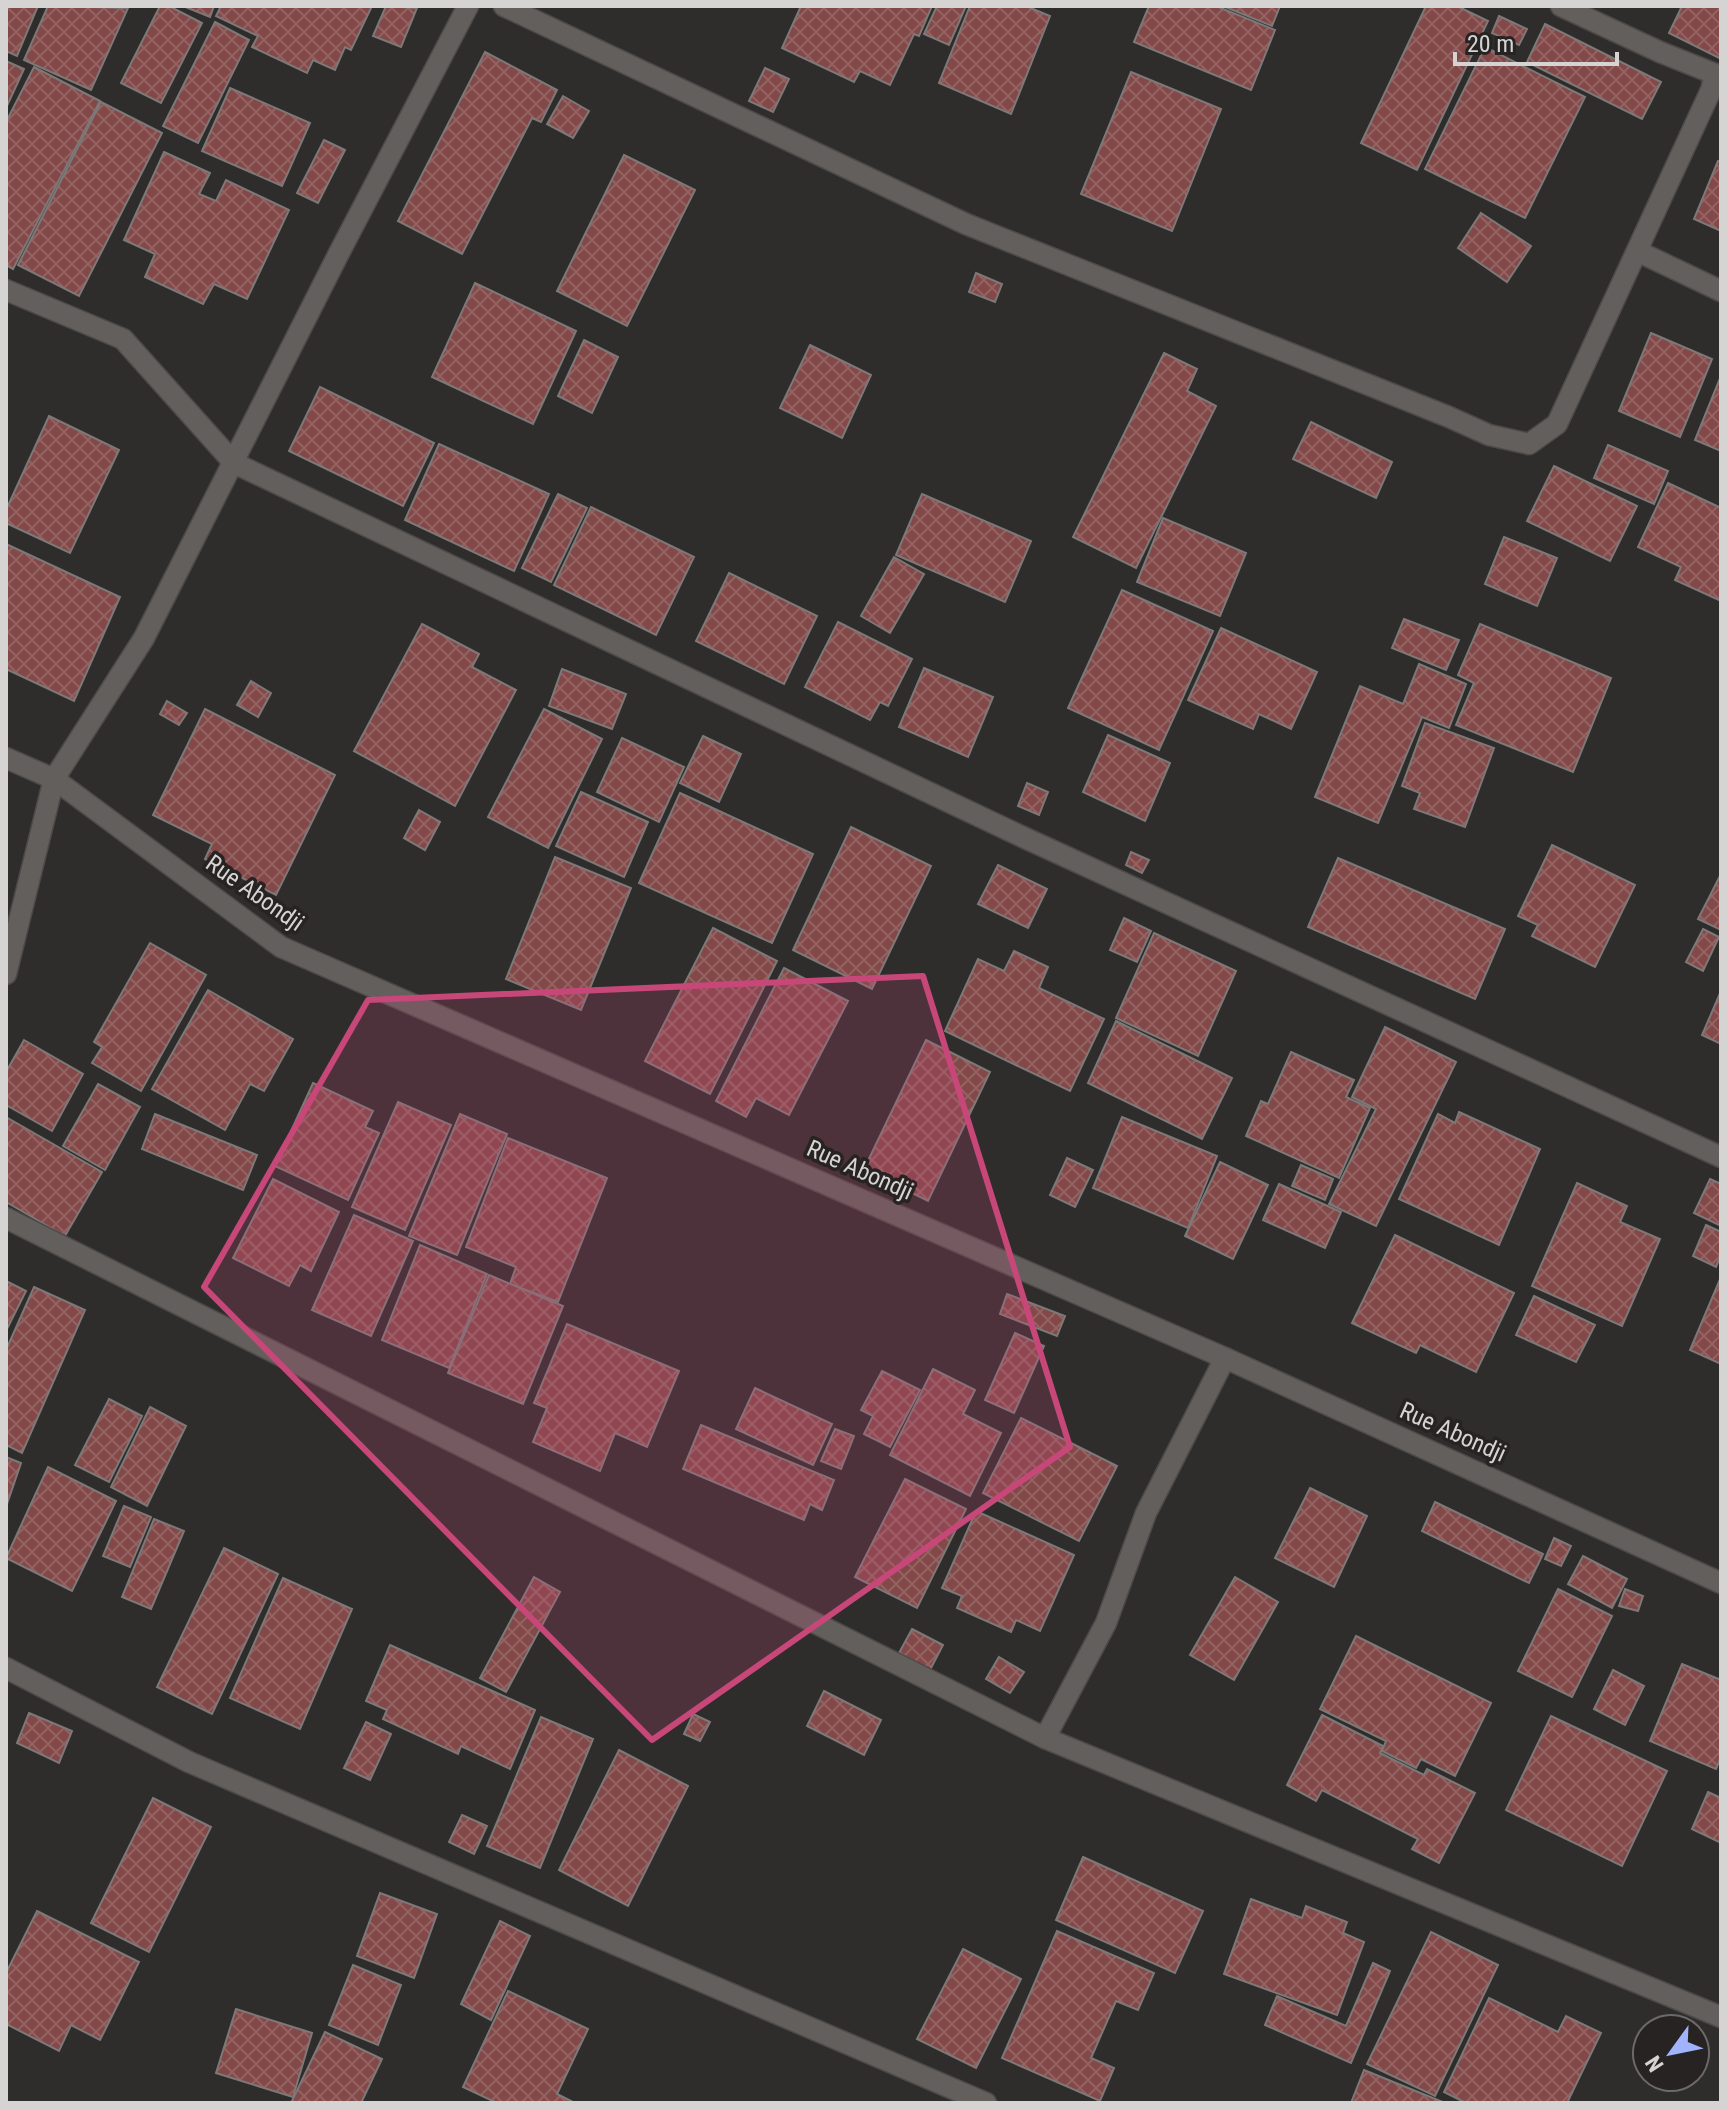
<svg xmlns="http://www.w3.org/2000/svg" width="1727" height="2109" viewBox="0 0 1727 2109" font-family="'Roboto Condensed',sans-serif">
	<style>
		.building { fill: url(#building-cross-hatch); stroke: #7c7978; stroke-width: 2 }
		.lines { fill: none; stroke-linecap: round; stroke-linejoin: round }
		.street-casing { stroke: #4d4a49; stroke-width: 23 }
		.street { stroke: #625f5d; stroke-width: 20 }
		.marked { fill: #c74779; fill-opacity: 0.2; stroke: #c74779; stroke-width: 6; stroke-linejoin: round }
		.labels { text-anchor: middle; dominant-baseline: central; stroke-width: 7; stroke-linejoin: round; paint-order: stroke }
		.street-label { font-size: 24px; fill: #d6d4d3; stroke: #262322 }
	</style>
	<defs>
		<pattern id="building-cross-hatch" width="8" height="8" patternUnits="userSpaceOnUse" patternTransform="scale(2)"><rect width="8" height="8" fill="#834848"/><path d="M0 0l8 8M0 8l8-8" fill="none" stroke="#946262"/></pattern>
	</defs>
	<rect width="100%" height="100%" fill="#2f2d2c"/>
	<g class="building">
		<path d="M6 6H38L17 56 6 51Z"/>
		<path d="M48 6 128 8 91 90 24 60Z"/>
		<path d="M160 6H169L202 23 161 103 121 83Z"/>
		<path d="M183 6H214L210 17Z"/>
		<path d="M221 6H372L351 50 345 47 335 70 313 60 307 73 252 47 258 36 216 16Z"/>
		<path d="M386 6 417 8 401 47 373 36Z"/>
		<path d="M801 6H932L919 36 914 34 890 85 860 71 854 82 782 48Z"/>
		<path d="M937 6H966L949 45 924 34Z"/>
		<path d="M970 6H1026L1050 16 1011 114 939 83Z"/>
		<path d="M1149 6H1216L1275 30 1251 90 1134 42Z"/>
		<path d="M1223 6H1280L1272 26Z"/>
		<path d="M1426 6H1457L1488 21 1417 170 1361 143Z"/>
		<path d="M1682 6H1721V59L1669 33Z"/>
		<path d="M1499 16 1527 29 1519 45 1492 33Z"/>
		<path d="M215 22 249 40 198 143 163 126Z"/>
		<path d="M1545 24 1661 82 1642 119 1527 62Z"/>
		<path d="M1485 47 1585 97 1525 218 1425 169Z"/>
		<path d="M485 52 557 90 541 122 532 118 462 254 398 221Z"/>
		<path d="M6 61 24 69 6 108Z"/>
		<path d="M34 67 100 101 13 269 6 265V122Z"/>
		<path d="M765 68 789 79 773 112 749 101Z"/>
		<path d="M1131 72 1221 109 1172 231 1081 194Z"/>
		<path d="M230 88 310 123 282 186 202 151Z"/>
		<path d="M563 96 589 111 573 138 547 124Z"/>
		<path d="M101 102 162 133 79 296 18 265Z"/>
		<path d="M324 140 345 150 318 203 297 193Z"/>
		<path d="M164 152 210 173 199 194 216 201 226 180 289 210 247 299 214 284 203 304 145 277 155 254 124 240Z"/>
		<path d="M624 155 695 190 627 326 557 291Z"/>
		<path d="M1718 161 1721 162V231L1694 219Z"/>
		<path d="M1481 213 1531 246 1507 282 1458 248Z"/>
		<path d="M976 273 1002 284 995 302 969 292Z"/>
		<path d="M475 283 576 331 533 424 432 377Z"/>
		<path d="M1651 333 1712 359 1680 437 1619 411Z"/>
		<path d="M584 340 618 357 592 413 558 396Z"/>
		<path d="M810 345 871 375 842 438 780 408Z"/>
		<path d="M1164 353 1197 369 1187 391 1216 406 1136 568 1073 537Z"/>
		<path d="M1721 376V451L1695 440Z"/>
		<path d="M320 387 434 443 403 506 289 451Z"/>
		<path d="M49 416 119 450 70 553 6 523V510Z"/>
		<path d="M1311 422 1392 462 1376 498 1293 459Z"/>
		<path d="M439 444 549 494 514 571 405 520Z"/>
		<path d="M1608 445 1668 471 1654 504 1594 478Z"/>
		<path d="M1554 466 1637 506 1610 561 1527 521Z"/>
		<path d="M1668 483 1721 508V601L1675 580 1681 567 1638 547Z"/>
		<path d="M558 494 587 508 551 582 522 568Z"/>
		<path d="M922 494 1031 541 1005 602 896 555Z"/>
		<path d="M591 507 694 557 656 635 554 585Z"/>
		<path d="M1163 518 1246 553 1220 616 1137 582Z"/>
		<path d="M1504 537 1557 558 1537 606 1485 584Z"/>
		<path d="M6 544 120 597 74 701 6 669Z"/>
		<path d="M894 557 924 574 890 633 861 616Z"/>
		<path d="M729 573 817 616 784 684 696 641Z"/>
		<path d="M1122 590 1213 631 1159 750 1068 708Z"/>
		<path d="M1404 619 1459 640 1446 670 1392 648Z"/>
		<path d="M838 622 912 659 888 706 880 702 870 720 805 687Z"/>
		<path d="M422 624 479 654 472 667 516 690 455 806 354 751Z"/>
		<path d="M1480 624 1611 678 1573 772 1456 725 1474 683 1458 675Z"/>
		<path d="M1221 628 1317 672 1291 729 1259 714 1253 729 1188 700Z"/>
		<path d="M1419 664 1466 684 1449 728 1422 717 1378 823 1315 797 1360 686 1403 704Z"/>
		<path d="M924 668 993 697 968 757 899 727Z"/>
		<path d="M562 669 626 694 612 729 549 706Z"/>
		<path d="M251 681 271 693 258 717 237 705Z"/>
		<path d="M167 701 187 713 179 725 160 714Z"/>
		<path d="M205 709 335 775 276 895 205 859 212 844 153 815Z"/>
		<path d="M544 709 602 739 548 848 488 817Z"/>
		<path d="M1425 723 1494 748 1465 827 1414 809 1420 793 1402 786Z"/>
		<path d="M1108 735 1170 763 1145 821 1083 792Z"/>
		<path d="M703 736 741 754 719 802 680 783Z"/>
		<path d="M622 738 684 767 659 822 597 792Z"/>
		<path d="M1027 783 1048 792 1039 815 1018 806Z"/>
		<path d="M581 792 648 822 624 877 556 846Z"/>
		<path d="M680 793 813 854 772 943 639 883Z"/>
		<path d="M419 810 440 822 425 850 404 838Z"/>
		<path d="M851 827 931 866 872 989 793 950Z"/>
		<path d="M1552 845 1635 885 1595 967 1532 936 1538 925 1518 916Z"/>
		<path d="M1131 852 1149 860 1142 873 1126 865Z"/>
		<path d="M555 857 631 888 581 1010 506 979Z"/>
		<path d="M1338 858 1505 929 1475 999 1308 927Z"/>
		<path d="M998 865 1047 889 1028 928 978 904Z"/>
		<path d="M1721 874V930L1698 919Z"/>
		<path d="M1124 918 1151 931 1137 962 1110 950Z"/>
		<path d="M713 928 777 961 710 1094 645 1061Z"/>
		<path d="M1703 929 1719 937 1703 971 1686 962Z"/>
		<path d="M1154 933 1236 971 1198 1056 1116 1018Z"/>
		<path d="M150 943 206 975 141 1091 92 1063 102 1047 94 1042Z"/>
		<path d="M1014 951 1048 967 1039 988 1104 1019 1070 1091 945 1031 978 959 1004 971Z"/>
		<path d="M784 968 848 1001 789 1115 756 1098 746 1117 716 1101Z"/>
		<path d="M208 990 293 1039 264 1091 250 1084 225 1130 152 1089Z"/>
		<path d="M1721 991V1044L1702 1035Z"/>
		<path d="M1116 1021 1232 1078 1202 1139 1088 1083Z"/>
		<path d="M1385 1027 1456 1062 1376 1226 1329 1204 1376 1109 1352 1097Z"/>
		<path d="M24 1040 83 1074 52 1131 6 1105V1072Z"/>
		<path d="M926 1040 990 1072 928 1201 864 1169Z"/>
		<path d="M1291 1052 1354 1080 1346 1097 1370 1108 1339 1178 1246 1136 1261 1101 1268 1104Z"/>
		<path d="M313 1083 373 1111 365 1127 379 1133 348 1200 275 1166Z"/>
		<path d="M98 1084 140 1107 105 1170 63 1146Z"/>
		<path d="M398 1102 451 1125 405 1230 352 1207Z"/>
		<path d="M1459 1112 1540 1149 1499 1245 1399 1199 1438 1114 1455 1123Z"/>
		<path d="M155 1114 257 1155 243 1190 142 1149Z"/>
		<path d="M460 1114 507 1134 457 1255 409 1236Z"/>
		<path d="M6 1117 102 1172 65 1236 6 1202Z"/>
		<path d="M1122 1117 1217 1156 1188 1228 1093 1188Z"/>
		<path d="M508 1138 607 1178 558 1302 510 1284 516 1267 466 1247Z"/>
		<path d="M1067 1158 1093 1170 1075 1207 1050 1195Z"/>
		<path d="M1220 1162 1268 1185 1233 1259 1185 1236Z"/>
		<path d="M1301 1165 1333 1179 1325 1200 1292 1186Z"/>
		<path d="M273 1179 339 1212 311 1271 300 1265 289 1286 233 1258Z"/>
		<path d="M1710 1179 1721 1184V1226L1694 1213Z"/>
		<path d="M1577 1183 1627 1206 1620 1222 1660 1239 1622 1326 1532 1286Z"/>
		<path d="M1279 1184 1341 1212 1325 1248 1263 1220Z"/>
		<path d="M354 1215 413 1241 371 1336 312 1310Z"/>
		<path d="M1706 1225 1721 1232V1255L1716 1267 1693 1256Z"/>
		<path d="M1395 1235 1514 1293 1476 1372 1420 1345 1416 1353 1352 1323Z"/>
		<path d="M420 1245 487 1274 449 1368 382 1340Z"/>
		<path d="M489 1275 563 1306 523 1404 448 1373Z"/>
		<path d="M1721 1277V1364L1690 1350Z"/>
		<path d="M6 1281 26 1291 6 1331Z"/>
		<path d="M34 1287 85 1310 22 1453 6 1445V1350Z"/>
		<path d="M1007 1294 1065 1316 1057 1336 1000 1314Z"/>
		<path d="M1534 1296 1595 1325 1576 1362 1516 1335Z"/>
		<path d="M567 1324 679 1371 647 1447 615 1433 600 1471 533 1442 547 1408 534 1403Z"/>
		<path d="M1015 1333 1044 1346 1014 1413 985 1400Z"/>
		<path d="M933 1369 975 1390 963 1414 1001 1433 970 1496 890 1455Z"/>
		<path d="M882 1371 920 1390 890 1447 864 1434 873 1416 861 1410Z"/>
		<path d="M755 1388 832 1424 813 1465 736 1429Z"/>
		<path d="M109 1399 142 1416 109 1482 75 1465Z"/>
		<path d="M150 1407 186 1426 147 1506 111 1487Z"/>
		<path d="M1021 1418 1117 1466 1079 1541 983 1493Z"/>
		<path d="M701 1425 834 1480 822 1510 810 1504 804 1520 683 1469Z"/>
		<path d="M835 1429 854 1436 841 1469 821 1461Z"/>
		<path d="M6 1457 21 1463 6 1507Z"/>
		<path d="M48 1467 116 1501 72 1591 6 1558Z"/>
		<path d="M905 1479 966 1509 917 1608 855 1577Z"/>
		<path d="M1310 1488 1367 1516 1334 1587 1275 1558Z"/>
		<path d="M1435 1502 1543 1554 1529 1583 1422 1531Z"/>
		<path d="M124 1506 151 1517 130 1567 103 1556Z"/>
		<path d="M976 1511 1074 1555 1040 1631 1016 1620 1011 1632 957 1608 962 1596 942 1588Z"/>
		<path d="M154 1519 184 1531 151 1609 122 1597Z"/>
		<path d="M1554 1538 1571 1546 1561 1566 1545 1559Z"/>
		<path d="M224 1548 278 1574 212 1714 157 1687Z"/>
		<path d="M1583 1556 1627 1579 1612 1608 1568 1584Z"/>
		<path d="M534 1577 560 1592 506 1692 480 1678Z"/>
		<path d="M1235 1577 1278 1602 1234 1680 1190 1655Z"/>
		<path d="M283 1578 352 1609 300 1729 230 1698Z"/>
		<path d="M1558 1589 1612 1616 1572 1697 1518 1671Z"/>
		<path d="M1625 1589 1643 1596 1638 1611 1619 1606Z"/>
		<path d="M912 1629 943 1645 930 1670 899 1653Z"/>
		<path d="M1356 1636 1491 1703 1455 1776 1421 1759 1416 1768 1382 1751 1386 1741 1320 1709Z"/>
		<path d="M390 1645 535 1710 510 1769 461 1746 458 1754 383 1719 387 1710 366 1701Z"/>
		<path d="M999 1657 1024 1672 1010 1693 986 1679Z"/>
		<path d="M1682 1664 1721 1680V1757L1716 1769 1650 1741Z"/>
		<path d="M1613 1670 1644 1686 1625 1725 1594 1709Z"/>
		<path d="M824 1691 881 1720 864 1755 807 1726Z"/>
		<path d="M29 1713 72 1731 59 1763 17 1743Z"/>
		<path d="M693 1714 710 1722 700 1741 684 1734Z"/>
		<path d="M1322 1715 1383 1746 1380 1753 1424 1775 1427 1769 1475 1793 1439 1863 1412 1849 1418 1839 1322 1790 1316 1801 1287 1785Z"/>
		<path d="M1551 1716 1667 1771 1622 1866 1506 1810Z"/>
		<path d="M541 1717 593 1739 540 1868 487 1846Z"/>
		<path d="M366 1722 391 1734 370 1780 344 1768Z"/>
		<path d="M619 1750 688 1786 628 1906 559 1870Z"/>
		<path d="M1708 1792 1721 1798V1843L1692 1829Z"/>
		<path d="M153 1798 211 1827 149 1952 91 1923Z"/>
		<path d="M462 1815 487 1826 474 1854 449 1842Z"/>
		<path d="M1083 1857 1203 1911 1175 1973 1056 1920Z"/>
		<path d="M380 1893 437 1914 414 1978 357 1956Z"/>
		<path d="M1251 1899 1302 1918 1306 1906 1347 1922 1343 1933 1364 1942 1337 2015 1224 1974Z"/>
		<path d="M37 1911 139 1962 100 2040 71 2025 59 2051 6 2024V1973Z"/>
		<path d="M500 1921 530 1936 491 2020 461 2004Z"/>
		<path d="M1057 1931 1154 1973 1138 2010 1116 2001 1091 2058 1114 2068 1100 2101 1002 2058Z"/>
		<path d="M1431 1932 1498 1965 1435 2096 1367 2064Z"/>
		<path d="M963 1949 1021 1979 976 2068 917 2039Z"/>
		<path d="M1373 1963 1390 1971 1351 2063 1265 2025 1277 1996 1346 2026Z"/>
		<path d="M353 1965 401 1985 378 2045 329 2025Z"/>
		<path d="M508 1991 588 2029 557 2094 575 2103H497L463 2087Z"/>
		<path d="M1489 1998 1558 2032 1566 2016 1601 2033 1567 2103H1466L1444 2092Z"/>
		<path d="M236 2009 312 2033 293 2097 216 2073Z"/>
		<path d="M325 2032 382 2059 361 2103H291Z"/>
		<path d="M1364 2070 1445 2103H1351Z"/>
	</g>
	<g class="lines">
		<g class="street-casing">
			<g id="street">
				<path d="M504 6 966 224 1449 417 1489 435 1529 444 1557 424 1711 90 1715 74 1660 52 1561 6"/>
				<path d="M1637 251 1721 291"/>
				<path d="M6 290 123 339 234 463 1025 838 1721 1157"/>
				<path d="M6 758 54 779 281 947 1225 1358 1721 1583"/>
				<path d="M6 974 54 779 144 638 338 255 468 6"/>
				<path d="M6 1218 1045 1738 1721 2017"/>
				<path d="M6 1668 189 1762 986 2103"/>
				<path d="M1045 1738 1106 1623 1146 1513 1225 1358"/>
			</g>
		</g>
		<use href="#street" class="street"/>
	</g>
	<path class="marked" d="M923 976 1070 1447 652 1740 204 1287 368 1000Z"/>
	<g class="labels">
		<g class="street-label">
			<text transform="translate(255 893) rotate(35)">Rue Abondji</text>
			<text transform="translate(860 1170) rotate(24)">Rue Abondji</text>
			<text transform="translate(1453 1432) rotate(24)">Rue Abondji</text>
		</g>
	</g>
	<rect width="1727" height="2109" fill="none" stroke="#d6d4d3" stroke-width="16"/>
	<g transform="translate(1671 2053) rotate(237)"><circle r="38" fill="#262322" stroke="#6c6a69" stroke-width="2"/>
	<path d="M0-6L14 30L0 20L-14 30Z" fill="#a1b3fd"/>
	<text y="-12" font-size="22" font-weight="bold" text-anchor="middle" fill="#d6d4d3">N</text>
	</g>
	<path d="M1455 52v12h162v-12" fill="none" stroke="#d6d4d3" stroke-width="4"/>
	<text x="1467" y="52" font-size="24" fill="#d6d4d3" stroke="#262322" stroke-width="6" paint-order="stroke">20 m</text>
</svg>
